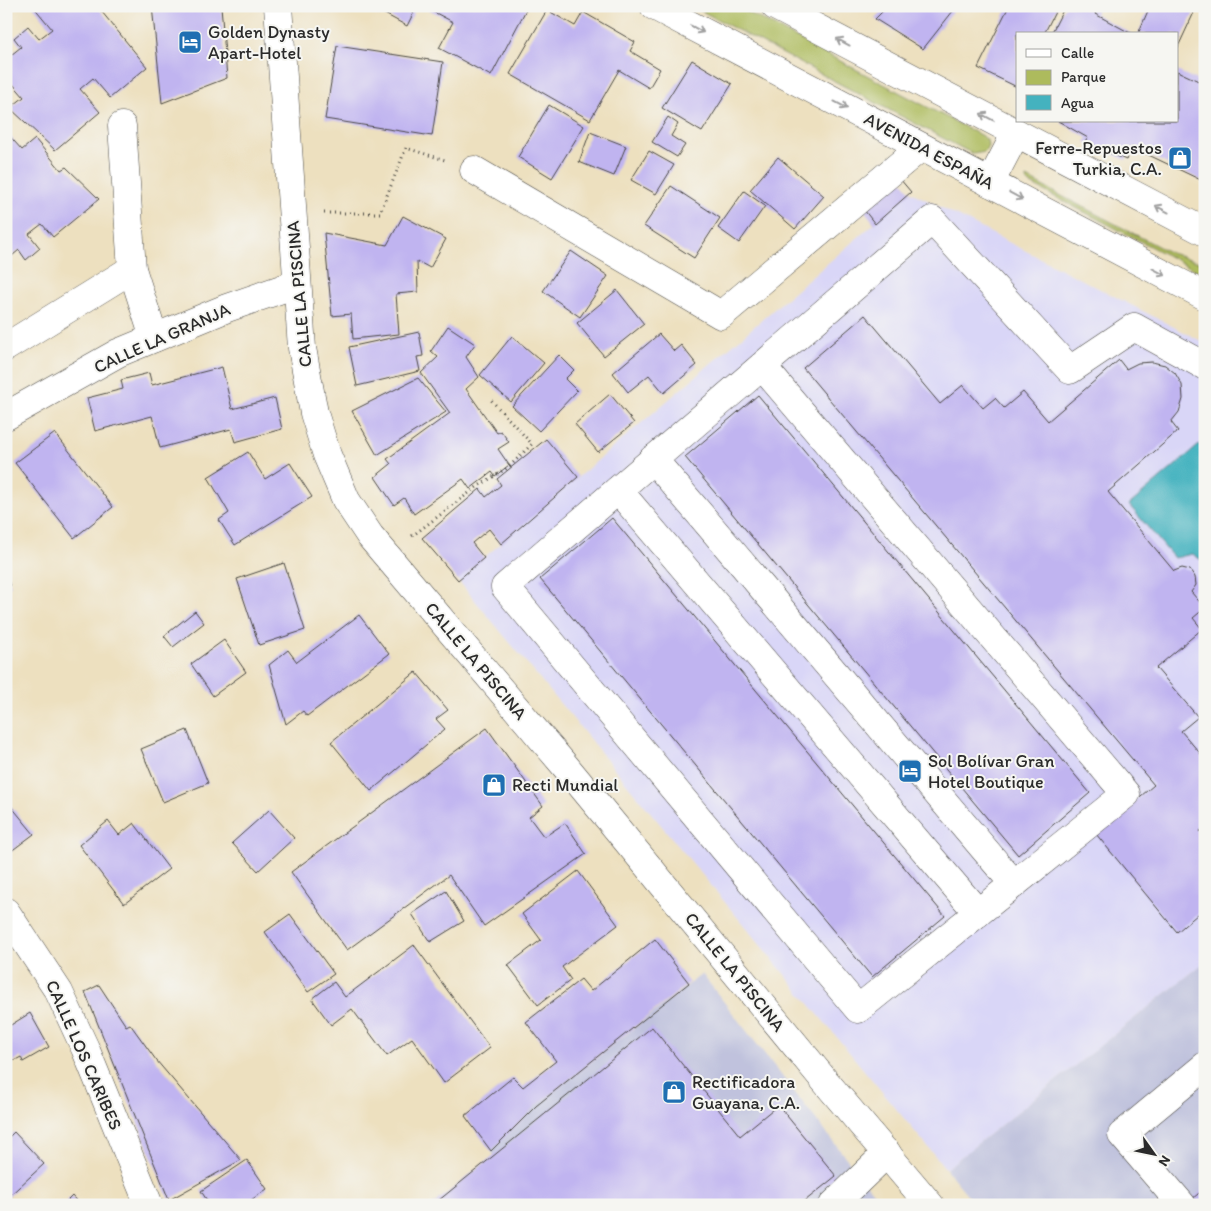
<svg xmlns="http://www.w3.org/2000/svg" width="1211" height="1211" viewBox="0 0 1211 1211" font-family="Itim,sans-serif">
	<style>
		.built { fill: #d9d6f7 }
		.industrial { fill: #c0c2dd }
		.green { fill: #adbb5d; stroke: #6c7344 }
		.water { fill: #44b2bf; stroke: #386e75 }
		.building { fill: #c0b4f0 }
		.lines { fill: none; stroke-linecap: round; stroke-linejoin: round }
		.minor-casing { stroke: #484641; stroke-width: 29 }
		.major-casing { stroke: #484641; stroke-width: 29 }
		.path { stroke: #484641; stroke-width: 3; stroke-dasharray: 1 4; stroke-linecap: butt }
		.minor { stroke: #fff; stroke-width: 28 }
		.major { stroke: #fff; stroke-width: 28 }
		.oneway { stroke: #a0a0a0 }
		.labels { text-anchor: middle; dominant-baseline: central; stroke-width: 4; stroke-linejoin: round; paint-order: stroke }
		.poi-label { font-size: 18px; fill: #2b2b2b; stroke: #f6f6f2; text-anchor: start }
		.street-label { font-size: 18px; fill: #2b2b2b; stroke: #f6f6f2 }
	</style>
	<rect width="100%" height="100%" fill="#f6f6f2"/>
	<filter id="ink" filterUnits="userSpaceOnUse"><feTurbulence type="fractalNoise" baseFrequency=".02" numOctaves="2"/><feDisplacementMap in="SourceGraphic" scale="10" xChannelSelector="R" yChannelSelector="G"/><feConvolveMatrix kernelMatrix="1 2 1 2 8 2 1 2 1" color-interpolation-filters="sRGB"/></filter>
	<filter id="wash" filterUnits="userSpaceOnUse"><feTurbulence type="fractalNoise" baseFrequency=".0096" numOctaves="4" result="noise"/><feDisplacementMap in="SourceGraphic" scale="20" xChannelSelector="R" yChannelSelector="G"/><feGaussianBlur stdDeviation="1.12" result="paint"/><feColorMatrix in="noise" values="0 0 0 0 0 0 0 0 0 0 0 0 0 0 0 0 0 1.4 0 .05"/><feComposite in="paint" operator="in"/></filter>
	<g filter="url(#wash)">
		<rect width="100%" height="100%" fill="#ede0bf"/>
		<path class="built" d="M911 192 1205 343V962L946 1169 458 580Z"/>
		<g class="industrial">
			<path d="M1205 962V1205H976L946 1169Z"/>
			<path d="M702 974 883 1205H433L494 1155 491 1151 536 1106Z"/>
		</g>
		<g class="green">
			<path d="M692 6H736L982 136 987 140 988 146 985 152 973 154Z"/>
			<path d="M1027 178 1171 253 1205 264V275L1027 182Z"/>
		</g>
		<path class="water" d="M1205 440V562L1192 554 1174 558 1129 505Z"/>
		<g id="blocks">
			<g class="building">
				<path d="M33 6H97L147 67 110 98 93 78 80 89 100 112 55 150 10 108 24 97 6 76V59L21 47 14 38 28 26 39 39 52 29Z"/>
				<path d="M152 6H221L227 78 162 103Z"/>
				<path d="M326 6H357V8L327 9Z"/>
				<path d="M370 6H417L407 26Z"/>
				<path d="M429 6H528L491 76 439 48 453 22 428 9Z"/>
				<path d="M888 6H957L923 49 875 19Z"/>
				<path d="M1009 6H1058L1044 34H1017V87L978 68Z"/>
				<path d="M1065 6H1099L1095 14 1132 34H1051Z"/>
				<path d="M1150 6H1197L1177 49V34H1138Z"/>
				<path d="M547 10 575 26 583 12 635 42 630 51 660 69 649 88 619 70 590 120 510 74Z"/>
				<path d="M337 46 443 62 432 136 325 119Z"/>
				<path d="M692 60 732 84 702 132 662 108Z"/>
				<path d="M1177 71 1205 84V182L1132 147 1126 160 1085 142 1088 138 1058 121H1177Z"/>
				<path d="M549 105 584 126 552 178 518 157Z"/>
				<path d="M668 117 678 124 671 136 685 145 677 157 652 142Z"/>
				<path d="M6 132 22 150 35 139 61 170 66 167 99 199 53 237 42 224 29 234 40 248 26 260 19 250 6 261Z"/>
				<path d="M590 132 626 146 614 176 579 162Z"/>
				<path d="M649 151 674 165 656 194 631 180Z"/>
				<path d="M778 157 824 196 795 229 750 190Z"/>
				<path d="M900 179 911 192 875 224 864 210Z"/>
				<path d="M671 186 720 218 694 258 644 226Z"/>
				<path d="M744 191 765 206 739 243 718 228Z"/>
				<path d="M403 216 446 239 430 268 417 261 418 292 396 294 399 334 353 339 351 314 332 316 324 233 387 245Z"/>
				<path d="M571 251 608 276 580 317 543 291Z"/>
				<path d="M617 290 644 324 604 356 577 323Z"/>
				<path d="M865 315 940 404 963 385 983 408 995 398 1004 408 1023 392 1048 421 1119 360 1126 369 1138 363 1152 362 1165 365 1175 373 1182 385 1183 399 1179 412 1171 422 1178 431 1108 492 1174 571 1182 568 1190 570 1195 577 1196 585 1191 592 1205 608 1193 618 1202 629 1156 668 1198 717 1181 731 1205 759V827L1200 831 1205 837V908L1177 932 1096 834 1154 785 803 368Z"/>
				<path d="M448 326 475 344 466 357 479 377 466 389 497 433 501 431 509 442 498 449 509 465 495 476 492 472 470 489 463 479 414 514 404 498 394 505 375 477 391 464 387 459 450 413 421 373 438 357 431 351Z"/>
				<path d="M419 332 423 356 417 357 420 371 357 386 349 347Z"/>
				<path d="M659 334 674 351 681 345 697 365 664 393 649 375 628 392 613 373Z"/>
				<path d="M512 336 544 363 511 402 480 375Z"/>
				<path d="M559 355 574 370 565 379 577 391 539 431 512 406Z"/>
				<path d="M222 367 232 409 275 398 282 429 235 442 231 429 160 448 152 416 95 431 87 398 123 389 121 380 149 373 152 385Z"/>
				<path d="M418 378 446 412 377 455 352 411Z"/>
				<path d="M610 394 634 423 598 452 575 424Z"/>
				<path d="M758 395 1090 793 1018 855 685 457Z"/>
				<path d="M55 433 113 507 74 538 15 463Z"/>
				<path d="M546 439 578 477 501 544 489 529 472 543 484 558 458 580 422 538 480 489 486 497 501 485 497 479Z"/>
				<path d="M248 452 265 479 290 463 312 497 235 545 219 520 229 513 208 477Z"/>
				<path d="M612 518 945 916 872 977 540 579Z"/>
				<path d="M284 563 305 630 259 645 237 579Z"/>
				<path d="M6 579 11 585 6 589Z"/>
				<path d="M195 611 204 623 173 647 164 636Z"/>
				<path d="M359 615 389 654 307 716 303 711 286 724 269 665 288 650 297 662Z"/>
				<path d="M224 640 246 672 213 696 191 664Z"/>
				<path d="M416 672 448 710 436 719 445 729 371 791 331 742Z"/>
				<path d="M487 728 543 806 529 817 544 837 565 823 586 854 484 926 449 875 347 950 291 872Z"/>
				<path d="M187 730 208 783 163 802 141 749Z"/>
				<path d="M6 800 34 834 6 855Z"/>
				<path d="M269 810 294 838 258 871 232 843Z"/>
				<path d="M108 821 119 835 134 823 169 869 124 904 79 845Z"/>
				<path d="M578 871 618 925 562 967 571 980 538 1005 508 965 541 940 522 914Z"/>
				<path d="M446 891 464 921 430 942 412 914Z"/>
				<path d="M290 914 334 974 308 992 265 932Z"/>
				<path d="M655 939 689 983 536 1106 491 1151 465 1116 513 1077 523 1087 556 1061 526 1022 581 979 591 991Z"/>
				<path d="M414 945 490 1048 444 1083 412 1038 387 1056 352 1009 331 1025 312 999 334 982 345 997Z"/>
				<path d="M99 985 126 1026 130 1024 156 1060 241 1160 169 1200 85 992Z"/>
				<path d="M30 1013 49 1047 23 1062 21 1057 6 1065V1028Z"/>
				<path d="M652 1027 740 1136 778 1105 836 1176 800 1205H433Z"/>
				<path d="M14 1132 44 1164 6 1199V1140Z"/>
				<path d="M247 1160 267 1189 244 1205H210L201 1191Z"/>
				<path d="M1205 1188V1205H1185Z"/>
				<path d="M72 1196 80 1205H63Z"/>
			</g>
		</g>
	</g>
	<g filter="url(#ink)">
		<use href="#blocks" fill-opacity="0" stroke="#484641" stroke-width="1"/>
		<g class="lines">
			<g class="minor-casing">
				<g id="minor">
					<path d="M278 6 302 348 314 413 327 455 346 500 370 536 566 767 825 1081 930 1205"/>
					<path d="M122 126 132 269 154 338"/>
					<path d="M474 170 721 315 921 147"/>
					<path d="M6 347 132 269"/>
					<path d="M762 366 1126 794 858 1009 505 587 932 220 1070 370 1134 327 1205 366"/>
					<path d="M6 416 118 353 227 308 296 284"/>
					<path d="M653 459 1014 884"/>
					<path d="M618 490 978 913"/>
					<path d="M6 912 59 992 85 1048 149 1205"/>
					<path d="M833 1205 887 1153"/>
					<path d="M1182 1205 1122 1135 1205 1066"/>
				</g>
			</g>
			<g class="major-casing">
				<g id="major">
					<path d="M654 6 1205 296"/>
					<path d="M775 6 1205 232"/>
					<path d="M990 183 1016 133"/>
				</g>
			</g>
			<g class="path">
				<path d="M324 213H380L406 148 445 160"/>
				<path d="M412 536 477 487 509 467 532 444 491 400"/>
			</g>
			<use href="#minor" class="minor"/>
			<use href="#major" class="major"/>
		</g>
		<defs><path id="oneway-shaft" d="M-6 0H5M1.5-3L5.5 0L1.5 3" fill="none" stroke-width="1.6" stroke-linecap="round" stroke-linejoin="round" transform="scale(1.25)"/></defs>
		<g class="oneway">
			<use href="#oneway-shaft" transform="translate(697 29) rotate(28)"/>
			<use href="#oneway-shaft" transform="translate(843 42) rotate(-152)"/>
			<use href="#oneway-shaft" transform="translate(841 105) rotate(28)"/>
			<use href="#oneway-shaft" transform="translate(987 117) rotate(-152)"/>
			<use href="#oneway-shaft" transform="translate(1016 196) rotate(28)"/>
			<use href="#oneway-shaft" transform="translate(1162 209) rotate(-152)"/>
			<use href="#oneway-shaft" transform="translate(1159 272) rotate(28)"/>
		</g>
	</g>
	<defs>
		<g id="hotel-square" transform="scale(1.25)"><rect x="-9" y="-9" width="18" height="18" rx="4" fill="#1f6fb2" stroke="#f6f6f2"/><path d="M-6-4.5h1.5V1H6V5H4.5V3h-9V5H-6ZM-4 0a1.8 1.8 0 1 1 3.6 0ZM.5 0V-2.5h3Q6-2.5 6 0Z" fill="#fff"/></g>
		<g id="shop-square" transform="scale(1.25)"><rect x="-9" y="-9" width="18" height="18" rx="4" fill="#1f6fb2" stroke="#f6f6f2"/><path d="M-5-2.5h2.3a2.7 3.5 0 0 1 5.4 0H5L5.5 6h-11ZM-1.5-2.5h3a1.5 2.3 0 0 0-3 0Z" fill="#fff"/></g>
	</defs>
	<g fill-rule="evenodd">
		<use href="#hotel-square" x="190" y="42"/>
		<use href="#shop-square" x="1180" y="158"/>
		<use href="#hotel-square" x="910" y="771"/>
		<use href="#shop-square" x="494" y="785"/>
		<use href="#shop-square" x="674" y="1092"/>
	</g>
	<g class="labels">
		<g class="poi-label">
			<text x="208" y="32">Golden Dynasty<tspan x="208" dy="21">Apart-Hotel</tspan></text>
			<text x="1162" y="148" text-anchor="end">Ferre-Repuestos<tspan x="1162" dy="21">Turkia, C.A.</tspan></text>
			<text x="928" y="761">Sol Bolívar Gran<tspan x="928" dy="21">Hotel Boutique</tspan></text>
			<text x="512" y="785">Recti Mundial</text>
			<text x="692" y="1082">Rectificadora<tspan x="692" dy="21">Guayana, C.A.</tspan></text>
		</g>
		<g class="street-label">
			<text transform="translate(929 151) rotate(28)">AVENIDA ESPAÑA</text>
			<text transform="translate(299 294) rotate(-95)">CALLE LA PISCINA</text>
			<text transform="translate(162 338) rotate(-24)">CALLE LA GRANJA</text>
			<text transform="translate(476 661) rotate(50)">CALLE LA PISCINA</text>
			<text transform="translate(735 972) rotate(51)">CALLE LA PISCINA</text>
			<text transform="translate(84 1055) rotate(66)">CALLE LOS CARIBES</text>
		</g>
	</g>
	<rect width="1211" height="1211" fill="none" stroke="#f6f6f2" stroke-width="25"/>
	<rect x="1016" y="32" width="162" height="90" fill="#f6f6f2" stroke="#a5a5a2"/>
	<rect x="1026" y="49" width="25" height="8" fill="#ffffff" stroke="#a5a5a2"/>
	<text x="1061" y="58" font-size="15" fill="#2b2b2b">Calle</text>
	<rect x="1026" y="70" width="25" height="15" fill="#adbb5d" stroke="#a5a5a2"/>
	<text x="1061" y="82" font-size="15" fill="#2b2b2b">Parque</text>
	<rect x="1026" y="95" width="25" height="15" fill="#44b2bf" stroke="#a5a5a2"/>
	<text x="1061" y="108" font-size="15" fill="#2b2b2b">Agua</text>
	<g transform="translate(1154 1154) rotate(123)" stroke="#f6f6f2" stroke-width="4" paint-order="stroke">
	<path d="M0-4L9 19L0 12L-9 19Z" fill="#2b2b2b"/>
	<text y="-8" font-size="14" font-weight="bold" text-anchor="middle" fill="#2b2b2b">N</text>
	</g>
</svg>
